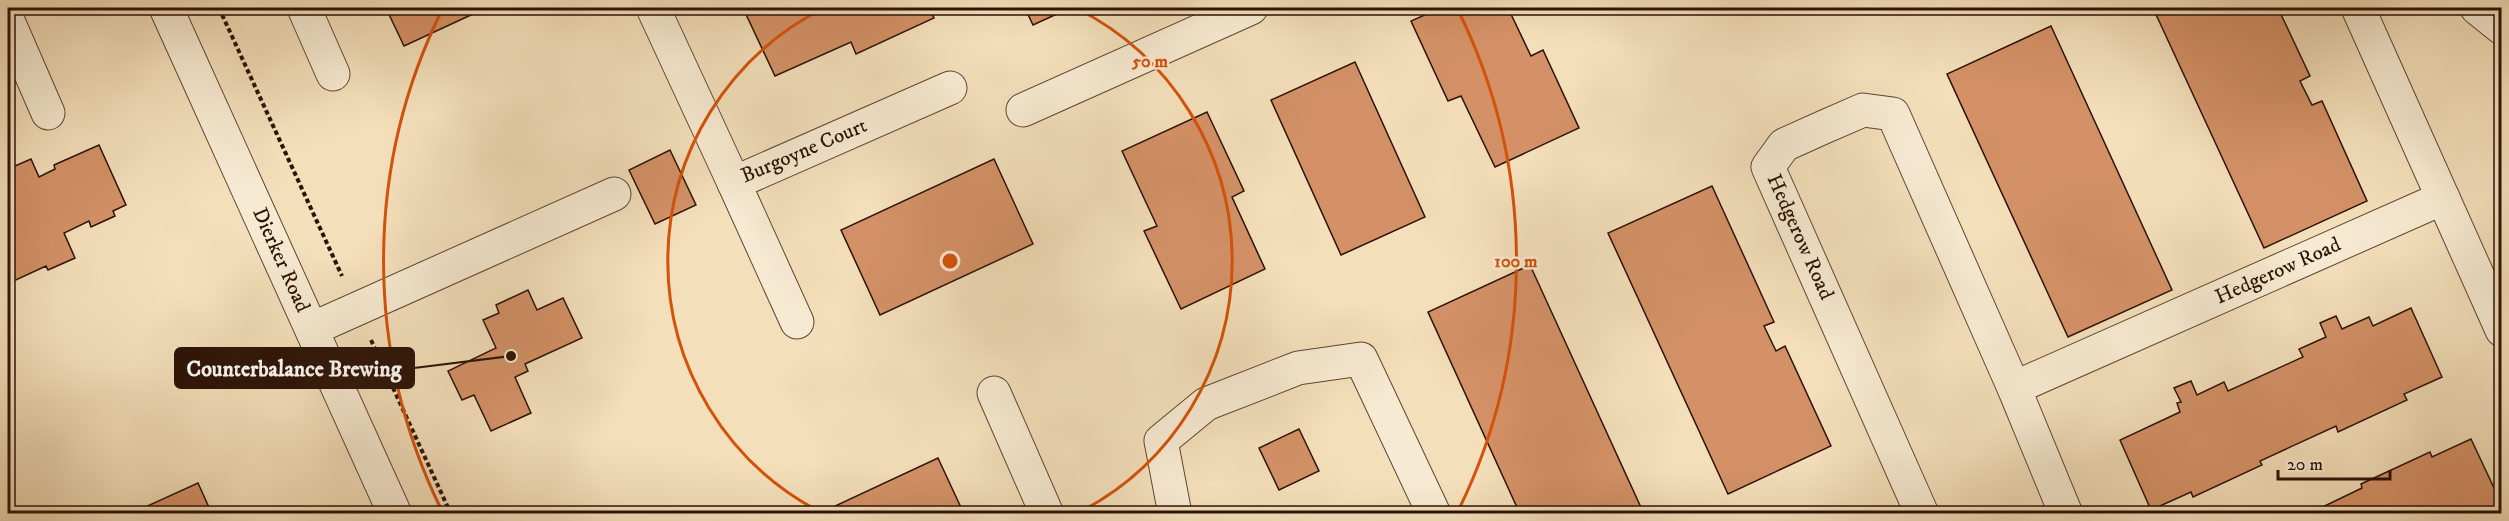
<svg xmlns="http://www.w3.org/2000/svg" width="2509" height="521" viewBox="0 0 2509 521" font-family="'IM FELL DW Pica',serif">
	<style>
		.building { fill: #d49167; stroke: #2c1206; stroke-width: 1.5 }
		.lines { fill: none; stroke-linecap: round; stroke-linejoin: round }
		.minor-casing { stroke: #5e4533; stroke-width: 35 }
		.path { stroke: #2c1206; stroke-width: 4; stroke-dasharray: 4.5 3; stroke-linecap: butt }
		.minor { stroke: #f7ead2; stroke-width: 33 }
		.ring { fill: none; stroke: #d5520b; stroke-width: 3 }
		.labels { text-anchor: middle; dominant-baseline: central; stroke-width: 4.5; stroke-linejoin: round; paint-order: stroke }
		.street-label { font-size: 21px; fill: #2c1206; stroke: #f7ead2 }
		.centre { fill: #d5520b; stroke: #f7ead2; stroke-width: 3 }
		.ring-label { font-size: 18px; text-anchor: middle; font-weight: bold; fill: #d5520b; stroke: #f7ead2; stroke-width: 4.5; stroke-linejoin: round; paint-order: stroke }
		.leader { fill: none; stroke: #2c1206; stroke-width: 2 }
		.callout-dot { fill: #2c1206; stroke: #f7ead2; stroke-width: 2 }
		.callout { fill: #2c1206; stroke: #2c1206; stroke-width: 2 }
		.callout-label { font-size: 22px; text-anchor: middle; font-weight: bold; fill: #fff }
	</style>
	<rect width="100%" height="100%" fill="#f3dfba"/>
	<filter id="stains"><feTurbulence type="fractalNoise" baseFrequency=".00333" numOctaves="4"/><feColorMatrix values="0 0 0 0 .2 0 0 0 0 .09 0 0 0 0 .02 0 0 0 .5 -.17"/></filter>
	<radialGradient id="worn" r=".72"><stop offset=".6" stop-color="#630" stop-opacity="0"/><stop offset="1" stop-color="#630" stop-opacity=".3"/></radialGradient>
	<g class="building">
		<path d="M386 8H486L404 46Z"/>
		<path d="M743 8H929L934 18 856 54 851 42 775 76Z"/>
		<path d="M1025 8H1070L1033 25Z"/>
		<path d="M1440 8H1508L1531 56 1543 50 1579 128 1495 167 1461 96 1448 101 1411 21Z"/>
		<path d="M2153 8H2278L2310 76 2300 81 2312 105 2322 101 2367 201 2264 248Z"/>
		<path d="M2051 26 2172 290 2068 337 1947 74Z"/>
		<path d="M1355 62 1425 217 1341 255 1271 100Z"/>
		<path d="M1207 112 1244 191 1232 197 1265 269 1181 309 1144 231 1157 226 1122 151Z"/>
		<path d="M99 145 126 205 113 211 115 216 91 227 89 221 64 233 75 258 48 270 46 266 9 283 11 286 8 288V169L31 159 39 177 55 169 54 165Z"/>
		<path d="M670 150 696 205 655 224 629 170Z"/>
		<path d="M994 159 1033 244 880 315 841 230Z"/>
		<path d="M1712 186 1774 322 1764 326 1776 351 1785 346 1831 446 1728 494 1608 233Z"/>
		<path d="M1530 265 1644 514H1520L1428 312Z"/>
		<path d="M528 290 537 310 563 298 582 338 525 364 528 371 515 377 531 413 491 431 474 395 462 400 448 371 496 348 483 320 499 313 496 305Z"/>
		<path d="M2411 308 2442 377 2404 394 2407 400 2338 432 2336 426 2260 461 2262 465 2193 497 2191 492 2151 510 2120 440 2180 412 2177 403 2181 402 2174 388 2191 381 2197 395 2224 382 2228 391 2303 357 2299 349 2326 337 2320 323 2336 316 2342 329 2369 317 2373 326Z"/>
		<path d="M1299 429 1319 471 1279 490 1259 448Z"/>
		<path d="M2471 439 2502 505V510L2494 514H2308L2362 488 2361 484 2430 452 2432 457Z"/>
		<path d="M938 458 964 514H839L835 506Z"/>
		<path d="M198 483 212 514H130Z"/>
	</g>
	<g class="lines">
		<g class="minor-casing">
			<g id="minor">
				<path d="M166 8 395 514"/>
				<path d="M304 8 333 74"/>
				<path d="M653 8 734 183 950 88"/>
				<path d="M2358 8 2502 330"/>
				<path d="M2477 8 2502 28"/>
				<path d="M8 21 48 113"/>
				<path d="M1023 110 1251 8"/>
				<path d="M734 183 797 322"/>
				<path d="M312 329 614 194"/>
				<path d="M2014 388 2443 198"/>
				<path d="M994 393 1047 514"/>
				<path d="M1175 514 1161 441 1206 404 1298 368 1361 359 1434 514"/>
				<path d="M1922 514 1768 167 1784 145 1824 127 1863 110 1893 114 2014 388 2066 514"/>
			</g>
		</g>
		<g class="path">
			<path d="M219 8 342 276"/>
			<path d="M371 340 451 514"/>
		</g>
		<use href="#minor" class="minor"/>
	</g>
	<g class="ring">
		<path d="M822 513A283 283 0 0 1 824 8M1076 8A283 283 0 0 1 1078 513"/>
		<path d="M441 509A566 566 0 0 1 443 8M1457 8A566 566 0 0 1 1459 509"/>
	</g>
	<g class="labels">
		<g class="street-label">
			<text transform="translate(804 151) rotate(-23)">Burgoyne Court</text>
			<text transform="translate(1800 237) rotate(66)">Hedgerow Road</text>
			<text transform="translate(281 260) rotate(66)">Dierker Road</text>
			<text transform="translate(2278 271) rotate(-24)">Hedgerow Road</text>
		</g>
	</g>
	<circle cx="950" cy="261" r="9" class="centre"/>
	<g class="ring-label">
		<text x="1150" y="67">50 m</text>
		<text x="1516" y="267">100 m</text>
	</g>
	<path class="leader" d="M511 356L414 368"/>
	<circle class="callout-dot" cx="511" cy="356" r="6"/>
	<rect class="callout" x="175" y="348" width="239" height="40" rx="6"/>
	<g class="callout-label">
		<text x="294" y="376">Counterbalance Brewing</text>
	</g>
	<rect width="2509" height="521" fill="none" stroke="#f3dfba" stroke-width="30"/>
	<rect x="9" y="9" width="2491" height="503" fill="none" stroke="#2c1206" stroke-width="3"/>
	<rect x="15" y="15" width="2479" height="491" fill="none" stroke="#2c1206" stroke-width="1.5"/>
	<path d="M2278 470v9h112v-9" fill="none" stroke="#2c1206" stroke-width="3"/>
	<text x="2287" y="470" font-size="18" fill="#2c1206" stroke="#f7ead2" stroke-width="4.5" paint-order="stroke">20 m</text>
	<rect width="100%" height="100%" filter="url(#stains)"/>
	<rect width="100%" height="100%" fill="url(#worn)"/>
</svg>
